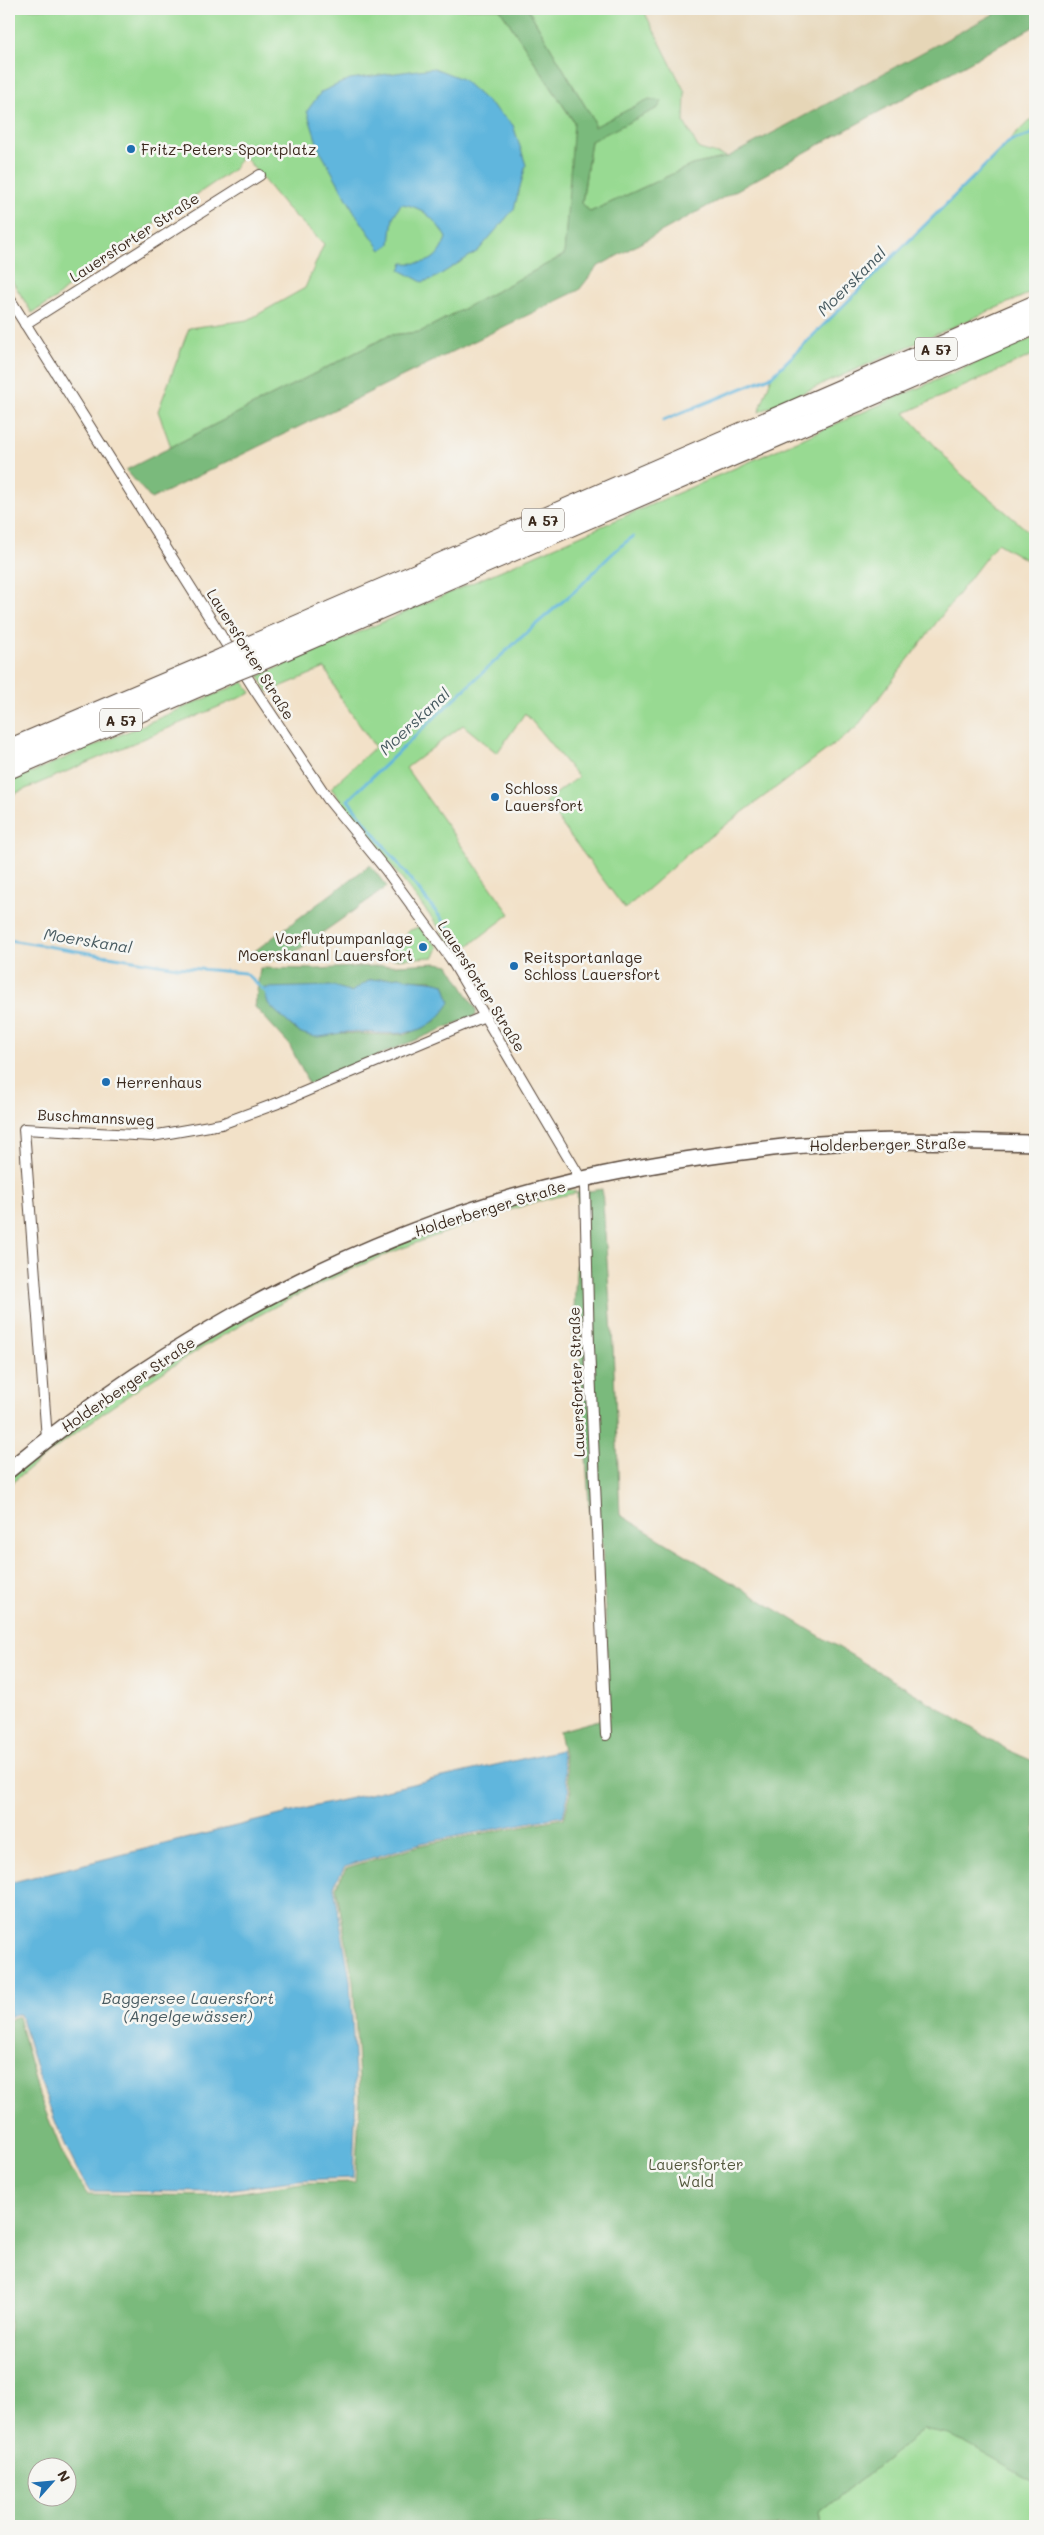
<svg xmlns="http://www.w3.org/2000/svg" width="1044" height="2535" viewBox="0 0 1044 2535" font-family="Mali,sans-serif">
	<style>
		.built { fill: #e6d6b7 }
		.green { fill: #98da92; stroke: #6a8258 }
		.forest { fill: #7aba7c; stroke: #5a724d; fill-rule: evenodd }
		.water { fill: #61b6dd; stroke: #4e707e }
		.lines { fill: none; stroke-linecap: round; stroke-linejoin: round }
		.stream { stroke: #61b6dd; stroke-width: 3 }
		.minor-casing { stroke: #564538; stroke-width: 12 }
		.secondary-casing { stroke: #564538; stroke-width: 18 }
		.motorway-casing { stroke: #564538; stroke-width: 21 }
		.minor { stroke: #fff; stroke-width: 10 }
		.secondary { stroke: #fff; stroke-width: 15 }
		.motorway { stroke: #fff; stroke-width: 19 }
		.motorway-bridge-casing { stroke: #564538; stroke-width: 21; stroke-linecap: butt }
		.motorway-bridge { stroke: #fff; stroke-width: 19 }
		.poi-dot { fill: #1f6fb2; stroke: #f6f6f2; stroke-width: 2 }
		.labels { text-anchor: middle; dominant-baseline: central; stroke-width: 5; stroke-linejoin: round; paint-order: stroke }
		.shield { fill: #f6f6f2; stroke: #73675e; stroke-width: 1 }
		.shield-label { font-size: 14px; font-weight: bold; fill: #3b2a1e }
		.poi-label { font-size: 15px; fill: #3b2a1e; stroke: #f6f6f2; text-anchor: start }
		.street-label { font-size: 15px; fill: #3b2a1e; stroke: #f6f6f2 }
		.park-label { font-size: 15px; fill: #52563b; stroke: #f6f6f2 }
		.water-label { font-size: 16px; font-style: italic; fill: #485b61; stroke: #f6f6f2 }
	</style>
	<rect width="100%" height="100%" fill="#f6f6f2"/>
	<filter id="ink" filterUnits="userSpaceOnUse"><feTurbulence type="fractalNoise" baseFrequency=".02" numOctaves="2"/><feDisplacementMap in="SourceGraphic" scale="10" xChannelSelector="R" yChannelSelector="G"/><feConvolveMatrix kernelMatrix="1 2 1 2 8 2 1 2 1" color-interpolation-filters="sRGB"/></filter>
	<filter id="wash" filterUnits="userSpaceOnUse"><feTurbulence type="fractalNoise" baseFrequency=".0096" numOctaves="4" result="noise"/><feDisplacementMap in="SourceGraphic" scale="20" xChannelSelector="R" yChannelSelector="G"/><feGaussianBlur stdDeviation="1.12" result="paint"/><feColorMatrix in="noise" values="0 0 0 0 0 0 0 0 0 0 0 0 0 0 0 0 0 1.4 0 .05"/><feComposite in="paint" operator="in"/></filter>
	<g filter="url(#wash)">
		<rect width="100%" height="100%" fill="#f2e1c8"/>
		<path class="built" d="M643 9H988L991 15 728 157 699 149 684 122 685 92Z"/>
		<g class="green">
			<path d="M9 9H500L575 124 564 255 420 332 390 335 171 447 158 411 189 328 248 320 305 288 324 244 286 207 243 155 233 170 91 266 55 299 32 313 9 276Z"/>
			<path d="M528 9H643L685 92 684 122 699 149 728 157 692 165 590 212 582 203 594 121Z"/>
			<path d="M1034 116 1035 291 759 412 772 376Z"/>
			<path d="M1035 337V354L905 413 960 473 1035 537V565L997 543 856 728 692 850 625 909 545 802 578 777 525 713 497 753 463 725 406 768 510 914 459 953 331 788 375 747 340 697 325 668 268 692 259 676Z"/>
			<path d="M244 682 251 693 9 796V782Z"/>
			<path d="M419 927 438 947 434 957 392 959 391 951 405 939 408 931Z"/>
			<path d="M570 1189 577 1193C536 1199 497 1215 458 1228 291 1284 144 1375 9 1485V1475L99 1406 258 1308 363 1257 493 1209Z"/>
			<path d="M924 2429 949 2433 1035 2483V2526H822L820 2512Z"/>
		</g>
		<g class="forest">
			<path d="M500 9H528L594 121V127L649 99 662 101 658 108 591 141 582 203 590 212 692 165 728 157 1003 9H1035V26L597 267 579 290 151 499 126 470 390 335 420 332 564 255 574 122Z"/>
			<path d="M370 865 387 887 284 960 248 956Z"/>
			<path d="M437 963 449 965 476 1009V1015L309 1084 289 1044 255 1007 260 968 316 969ZM370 980H432L437 1020 407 1034 387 1035 297 1031 268 1004C299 992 318 980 351 992Z"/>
			<path d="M602 1189 613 1347 620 1515 1008 1750 1035 1762V2483L949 2434 924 2429 820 2512 822 2526H9V2020L18 2017 39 2095 64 2157 87 2194 214 2196 301 2183 355 2182 360 2096 353 1981 336 1887 346 1868 421 1845 564 1818 571 1792 559 1731 610 1717 602 1542 591 1538 580 1356 572 1346 579 1217 577 1193ZM38 2468H68V2498H38Z"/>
		</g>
		<g class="water">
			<path d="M434 68 462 79 513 125 526 165 514 209 478 251 433 279 422 282 400 270 403 263C428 264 437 262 446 238 436 220 422 206 401 204L393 217 390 244 381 250 355 213 319 149 307 111 321 92 350 79Z"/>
			<path d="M399 977C414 981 429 979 444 984L450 1002C425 1045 388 1031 347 1032 338 1033 325 1037 317 1037 312 1037 304 1034 299 1032 296 1030 270 1007 268 1003 266 999 265 993 265 988L334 986 351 992 370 980Z"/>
			<path d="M561 1750 569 1792 563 1816 421 1843 345 1866 334 1886 350 1980 356 2094 353 2178 299 2180 211 2192 89 2191C56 2134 38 2077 20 2014L9 2017V1883L312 1807Z"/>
		</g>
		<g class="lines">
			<g class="stream">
				<path d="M664 420 772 376 1010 141 1030 135 1035 130"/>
				<path d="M9 940 177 967 245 973 268 994"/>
				<path d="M462 945 348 800C423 729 496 657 575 591 595 573 611 551 633 537"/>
			</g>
		</g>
	</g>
	<g filter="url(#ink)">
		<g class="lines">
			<g class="minor-casing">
				<g id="minor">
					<path d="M9 298 257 693 328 799 386 870 451 959 585 1186 589 1346 606 1735"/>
					<path d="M25 324 260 175"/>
					<path d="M47 1439 24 1129 152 1136 221 1124 278 1103 485 1016"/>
				</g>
			</g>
			<g class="secondary-casing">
				<path id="secondary" d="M9 1470C175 1333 372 1227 583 1179 640 1166 700 1157 758 1150 850 1138 943 1141 1035 1143"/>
			</g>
			<g class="motorway-casing">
				<g id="motorway">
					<path d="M249 646 1035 305"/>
					<path d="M258 662 1035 325"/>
					<path d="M9 749 223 658"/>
					<path d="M9 769 233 672"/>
				</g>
			</g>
			<use href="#minor" class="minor"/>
			<use href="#secondary" class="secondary"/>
			<use href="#motorway" class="motorway"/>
			<g class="motorway-bridge-casing">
				<g id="motorway-bridge">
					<path d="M223 658 249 646"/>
					<path d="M233 672 258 662"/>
				</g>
			</g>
			<use href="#motorway-bridge" class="motorway-bridge"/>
		</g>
	</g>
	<g class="poi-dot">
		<circle cx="131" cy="149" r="5"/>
		<circle cx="495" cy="797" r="5"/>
		<circle cx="423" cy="947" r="5"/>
		<circle cx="514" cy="966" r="5"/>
		<circle cx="106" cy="1082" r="5"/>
	</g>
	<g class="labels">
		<g class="shield">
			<rect x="915" y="337.5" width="42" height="23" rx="4"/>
			<rect x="522" y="508.5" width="42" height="23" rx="4"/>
			<rect x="100" y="708.5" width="42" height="23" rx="4"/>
		</g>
		<g class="shield-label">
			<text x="936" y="349">A 57</text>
			<text x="543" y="520">A 57</text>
			<text x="121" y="720">A 57</text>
		</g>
		<g class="poi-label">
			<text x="141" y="149">Fritz-Peters-Sportplatz</text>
			<text x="505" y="788">Schloss<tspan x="505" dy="17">Lauersfort</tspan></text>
			<text x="413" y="938" text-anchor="end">Vorflutpumpanlage<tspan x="413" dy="17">Moerskananl Lauersfort</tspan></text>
			<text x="524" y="957">Reitsportanlage<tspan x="524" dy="17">Schloss Lauersfort</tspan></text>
			<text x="116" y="1082">Herrenhaus</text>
		</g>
		<g class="street-label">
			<text transform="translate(134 237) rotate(-33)">Lauersforter Straße</text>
			<text transform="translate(251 654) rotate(58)">Lauersforter Straße</text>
			<text transform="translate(482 986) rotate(58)">Lauersforter Straße</text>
			<text transform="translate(96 1117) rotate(3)">Buschmannsweg</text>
			<text transform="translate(888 1144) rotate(-1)">Holderberger Straße</text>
			<text transform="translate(490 1208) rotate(-17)">Holderberger Straße</text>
			<text transform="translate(576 1382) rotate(-92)">Lauersforter Straße</text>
			<text transform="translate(128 1384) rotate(-34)">Holderberger Straße</text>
		</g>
		<g class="park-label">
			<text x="696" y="2164">Lauersforter<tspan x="696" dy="17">Wald</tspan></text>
		</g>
		<g class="water-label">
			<text transform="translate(851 281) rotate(-45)">Moerskanal</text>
			<text transform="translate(414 721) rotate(-43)">Moerskanal</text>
			<text transform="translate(88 940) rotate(9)">Moerskanal</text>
			<text x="188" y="1997">Baggersee Lauersfort<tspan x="188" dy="18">(Angelgewässer)</tspan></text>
		</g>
	</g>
	<rect width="1044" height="2535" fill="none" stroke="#f6f6f2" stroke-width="30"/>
	<g transform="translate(52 2482) rotate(63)"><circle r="24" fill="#f6f6f2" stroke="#aba49d"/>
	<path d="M0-4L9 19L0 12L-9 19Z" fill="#1f6fb2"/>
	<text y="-8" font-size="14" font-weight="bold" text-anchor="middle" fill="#3b2a1e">N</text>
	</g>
</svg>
